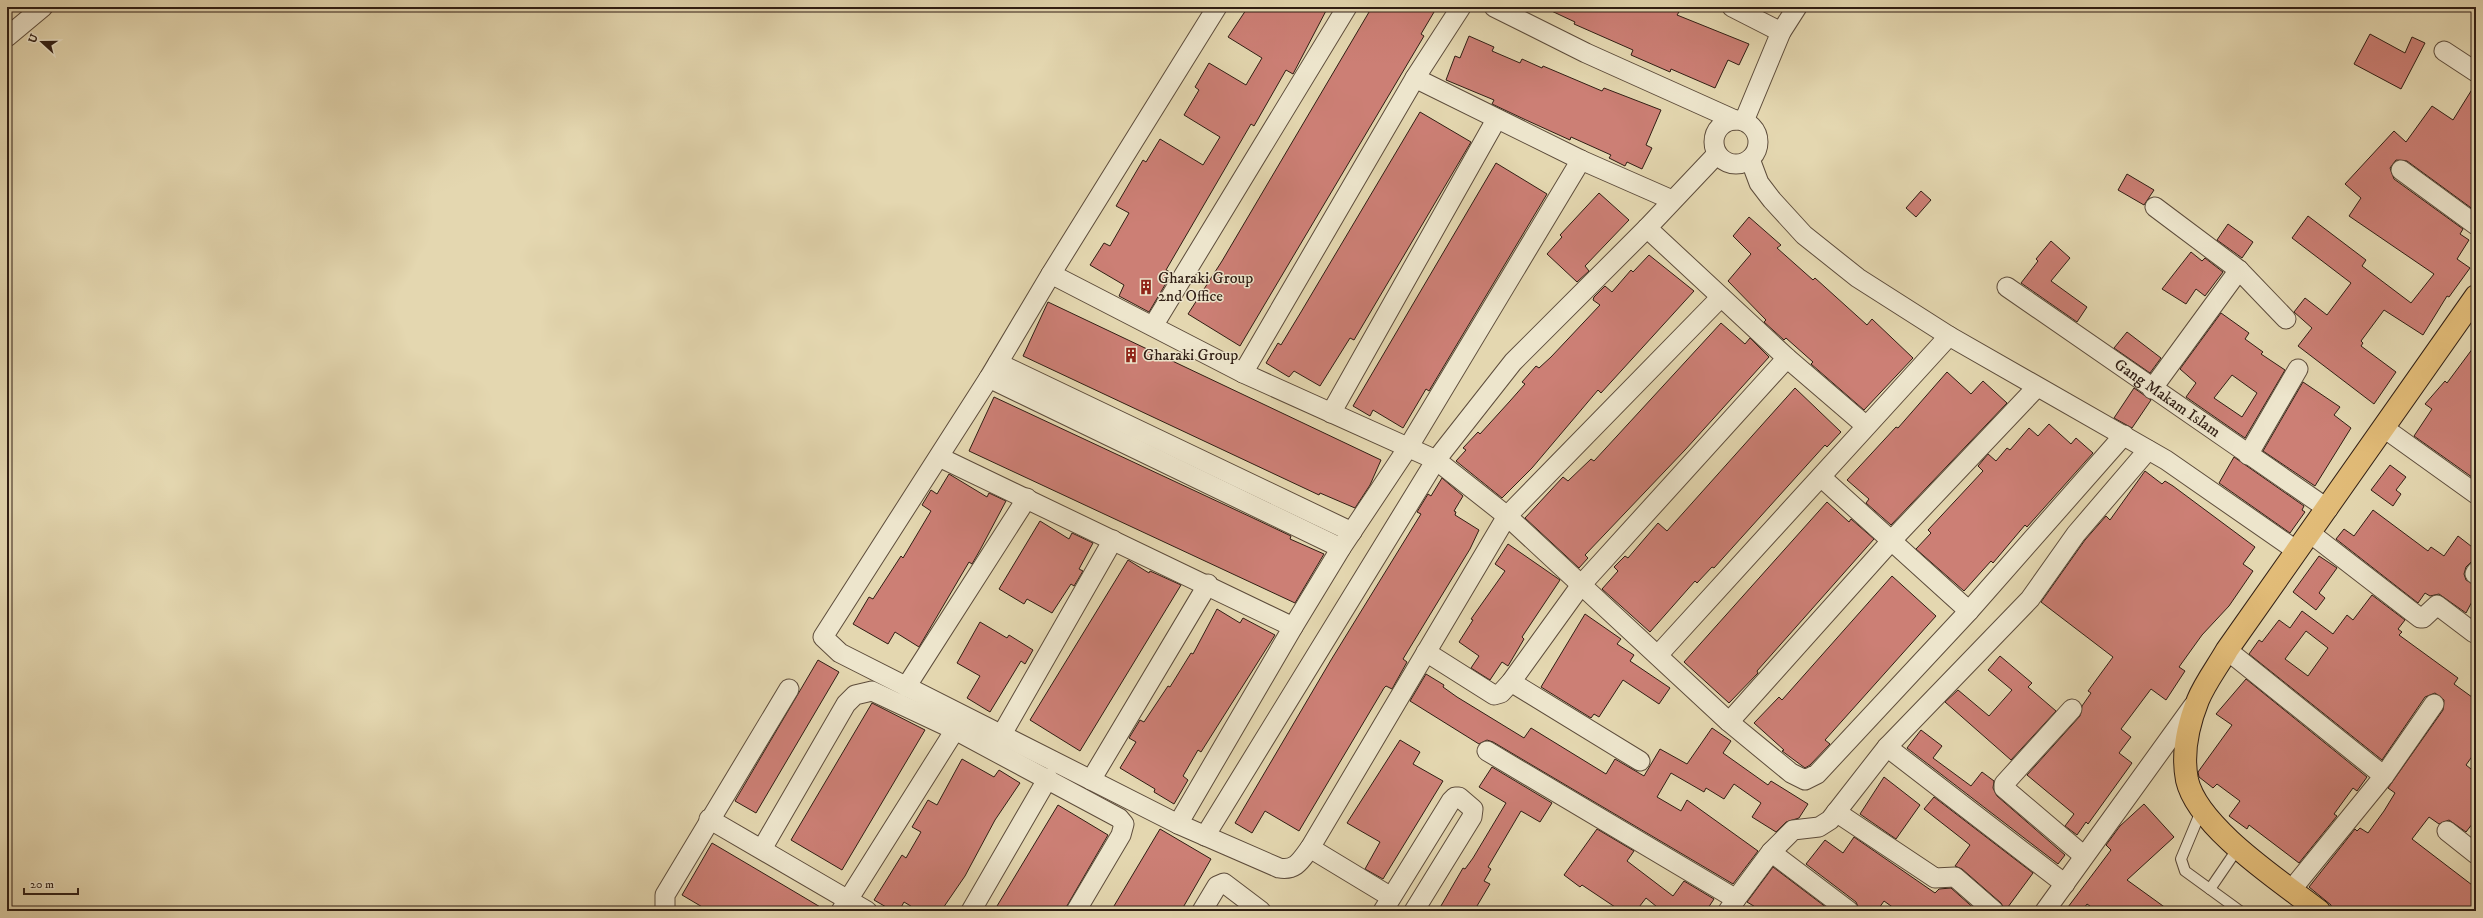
<svg xmlns="http://www.w3.org/2000/svg" width="2483" height="918" viewBox="0 0 2483 918" font-family="'IM FELL DW Pica',serif">
	<style>
		.building { fill: #cc7f75; stroke: #301e14; fill-rule: evenodd }
		.lines { fill: none; stroke-linecap: round; stroke-linejoin: round }
		.lane-casing { stroke: #5d4c3b; stroke-width: 12 }
		.street-casing { stroke: #5d4c3b; stroke-width: 21 }
		.primary-casing { stroke: #301e14; stroke-width: 24 }
		.lane { stroke: #ede5cc; stroke-width: 10 }
		.street { stroke: #ede5cc; stroke-width: 19 }
		.primary { stroke: #e2bc78; stroke-width: 22 }
		.labels { text-anchor: middle; dominant-baseline: central; stroke-width: 3; stroke-linejoin: round; paint-order: stroke }
		.poi-label { font-size: 16px; fill: #301e14; stroke: #ede5cc; text-anchor: start }
		.street-label { font-size: 16px; fill: #301e14; stroke: #ede5cc }
	</style>
	<rect width="100%" height="100%" fill="#e4d7b0"/>
	<filter id="stains"><feTurbulence type="fractalNoise" baseFrequency=".005" numOctaves="4"/><feColorMatrix values="0 0 0 0 .2 0 0 0 0 .09 0 0 0 0 .02 0 0 0 .5 -.17"/></filter>
	<radialGradient id="worn" r=".72"><stop offset=".6" stop-color="#630" stop-opacity="0"/><stop offset="1" stop-color="#630" stop-opacity=".3"/></radialGradient>
	<g class="building">
		<path d="M1248 7H1328L1293 74 1286 70 1254 126 1251 124 1166 270 1172 273 1149 312 1119 296 1124 285 1090 265 1104 243 1110 246 1129 213 1116 206 1143 160 1146 162 1160 139 1203 165 1220 137 1184 115 1199 90 1195 87 1209 63 1246 85 1262 58 1228 37Z"/>
		<path d="M1372 7H1437L1421 34 1424 36 1240 346 1188 314 1222 261Z"/>
		<path d="M1543 7H1666L1679 12 1677 15 1749 44 1739 65 1728 60 1715 88 1671 69 1670 72 1631 55 1633 50 1574 24 1575 22Z"/>
		<path d="M2370 34 2405 53 2412 37 2425 43 2401 89 2354 64Z"/>
		<path d="M1469 36 1494 47 1492 51 1520 63 1522 59 1542 68 1543 66 1602 91 1604 88 1661 110 1646 145 1652 148 1642 169 1627 162 1625 166 1609 158 1611 155 1571 137 1570 140 1526 120 1492 104 1494 100 1446 80 1455 56 1460 58Z"/>
		<path d="M2476 83V207L2474 210 2407 161 2396 160 2390 168 2394 179 2463 229 2460 234 2469 240 2457 259 2470 268 2449 297 2447 296 2423 335 2384 310 2361 341 2363 343 2361 346 2396 372 2374 404 2298 346 2312 328 2294 312 2305 298 2327 315 2351 283 2292 238 2308 216 2366 260 2362 266 2411 303 2434 274 2349 216 2361 198 2345 184 2394 131 2406 142 2432 106 2453 120Z"/>
		<path d="M1420 112 1471 142 1354 340 1350 338 1320 386 1294 371 1289 377 1266 363 1278 343 1281 345 1301 312Z"/>
		<path d="M1496 163 1547 194 1429 391 1426 389 1403 428 1373 410 1370 416 1353 406Z"/>
		<path d="M2127 174 2154 190 2144 205 2118 190Z"/>
		<path d="M1921 191 1931 200 1916 217 1906 208Z"/>
		<path d="M1599 193 1629 220 1585 266 1589 271 1577 282 1547 254 1562 237 1560 235Z"/>
		<path d="M1749 217 1781 245 1777 248 1813 280 1815 278 1867 325 1872 319 1913 358 1864 410 1811 364 1813 362 1786 338 1784 340 1764 322 1766 320 1728 281 1751 254 1733 236Z"/>
		<path d="M2228 224 2253 242 2242 258 2217 240Z"/>
		<path d="M2051 241 2070 258 2051 281 2087 307 2077 322 2021 283 2038 261 2036 259Z"/>
		<path d="M2191 252 2202 261 2205 258 2223 272 2205 296 2196 289 2186 304 2162 289Z"/>
		<path d="M1649 255 1694 291 1601 393 1598 390 1532 468 1502 498 1456 461 1466 450 1463 448 1478 432 1480 434 1510 401 1525 384 1522 382 1536 366 1539 368 1551 357 1600 305 1593 300 1594 297 1605 286 1612 292 1631 270 1633 272Z"/>
		<path d="M1048 302 1381 460 1370 485 1355 508 1320 493 1319 495 1023 356Z"/>
		<path d="M2221 313 2249 333 2245 339 2263 352 2261 354 2285 370 2245 438 2186 397 2196 383 2180 369ZM2232 375 2257 393 2242 417 2214 398Z"/>
		<path d="M1721 323 1745 344 1750 338 1769 357 1685 450 1585 555 1588 558 1579 568 1525 518 1563 477 1568 481 1591 459 1594 461Z"/>
		<path d="M2127 332 2161 358 2150 373 2114 348Z"/>
		<path d="M2476 344V480L2414 436 2432 409 2425 404 2445 381 2447 383Z"/>
		<path d="M1947 372 1971 394 1983 381 2007 403 1891 525 1866 503 1869 499 1847 480 1896 427 1898 428Z"/>
		<path d="M2303 382 2340 407 2334 415 2351 428 2315 486 2263 451Z"/>
		<path d="M1795 388 1841 432 1827 447 1825 445 1714 568 1712 567 1697 583 1695 581 1650 632 1602 589 1618 571 1614 567 1625 556 1628 558 1658 523 1667 531Z"/>
		<path d="M2134 388 2151 400 2132 428 2114 418Z"/>
		<path d="M994 397 1253 518 1291 536 1290 539 1324 554 1295 603 969 451Z"/>
		<path d="M2049 424 2071 444 2076 438 2093 453 2027 527 2025 525 1993 563 1991 561 1964 591 1916 549 1931 533 1928 530 1983 471 1978 466 1988 454 1996 461 2007 448 2010 450 2029 428 2038 436Z"/>
		<path d="M2234 457 2304 506 2302 510 2305 512 2290 533 2219 483Z"/>
		<path d="M2390 465 2406 477 2396 490 2401 494 2393 506 2371 490Z"/>
		<path d="M2145 471 2162 484 2165 481 2173 486 2255 547 2243 564 2253 571 2229 606 2202 635 2179 667 2185 671 2166 700 2151 689 2121 729 2131 737 2119 753 2132 763 2088 824 2086 822 2077 835 2065 826 2074 814 2027 775 2080 716 2082 706 2091 693 2088 691 2113 657 2041 602 2085 540 2106 516 2110 520Z"/>
		<path d="M949 474 987 497 989 493 1006 501 980 550 972 564 969 562 919 647 895 632 888 644 853 624 869 597 873 599 901 556 903 558 931 511 922 505 931 490 937 494Z"/>
		<path d="M1442 478 1463 496 1454 511 1456 512 1455 515 1479 530 1470 549 1403 659 1407 662 1392 689 1386 686 1384 688 1299 831 1265 811 1252 833 1235 823 1331 660 1421 514 1417 512 1428 494 1431 496Z"/>
		<path d="M1827 502 1849 522 1851 519 1874 539 1757 671 1758 673 1729 703 1684 662Z"/>
		<path d="M2373 510 2428 551 2431 547 2444 556 2458 536 2476 550V557L2466 567 2464 574 2466 580 2476 585V594L2466 613 2439 594 2430 596 2425 593 2418 603 2336 539 2344 529 2354 536Z"/>
		<path d="M1040 521 1069 539 1072 533 1093 543 1079 569 1083 571 1074 586 1071 584 1052 613 1027 599 1024 604 999 589Z"/>
		<path d="M1508 544 1560 580 1522 637 1524 639 1508 666 1502 662 1490 680 1471 668 1479 656 1459 642 1473 620 1471 619 1505 571 1495 564Z"/>
		<path d="M2319 556 2337 568 2319 593 2325 598 2316 610 2293 592Z"/>
		<path d="M1128 560 1149 573 1150 571 1181 585 1080 751 1030 720Z"/>
		<path d="M1892 576 1936 616 1825 740 1830 744 1810 765 1805 768 1782 751 1784 750 1754 723 1779 697 1782 700Z"/>
		<path d="M2372 595 2405 620 2398 629 2402 632 2399 635 2458 678 2454 684 2476 700V751L2466 765 2476 773V819L2466 832 2449 820 2439 824 2429 817 2412 839 2476 888V911H2331V905L2309 887 2355 829 2357 831 2360 828 2368 833 2384 811 2395 793 2388 788 2443 710 2444 700 2435 693 2425 697 2382 760 2249 654 2259 640 2262 642 2279 620 2290 628 2302 611 2333 634 2347 615 2353 620ZM2306 631 2328 648 2308 676 2285 659Z"/>
		<path d="M1217 609 1240 623 1243 618 1275 635 1201 752 1198 750 1183 776 1188 780 1174 804 1154 792 1155 789 1120 768 1136 742 1129 738 1140 720 1144 722 1168 686 1170 687 1191 653 1193 654Z"/>
		<path d="M1585 614 1621 639 1617 644 1634 655 1630 661 1670 688 1659 704 1623 680 1599 717 1594 714 1591 718 1541 687Z"/>
		<path d="M980 622 1007 638 1009 635 1033 650 1025 664 1021 661 990 712 967 698 980 676 957 663Z"/>
		<path d="M2000 656 2032 683 2028 687 2056 711 2011 760 1945 702 1958 690 1989 716 2012 690 1988 670Z"/>
		<path d="M818 660 839 672 756 813 735 801Z"/>
		<path d="M1426 674 1444 685 1443 687 1457 697 1524 738 1531 728 1606 774 1615 759 1644 776 1660 749 1687 764 1712 728 1731 741 1723 753 1768 785 1771 781 1808 804 1799 818 1786 822 1776 832 1752 817 1761 803 1734 784 1724 799 1706 788 1704 792 1671 773 1657 797 1681 811 1687 800 1758 851 1733 884 1493 742 1487 740 1479 744 1410 701Z"/>
		<path d="M2246 679 2367 777 2357 791 2353 788 2334 814 2337 816 2299 863 2249 825 2247 829 2229 816 2240 801 2217 784 2213 788 2199 777 2198 772 2232 725 2216 714Z"/>
		<path d="M872 703 925 730 842 870 791 840Z"/>
		<path d="M1921 730 1942 746 1933 758 1971 786 1982 772 1994 781 1993 788 1997 796 2065 855 2058 864 1907 748Z"/>
		<path d="M1400 740 1420 752 1413 764 1443 781 1383 879 1365 869 1380 842 1347 823Z"/>
		<path d="M962 759 994 777 999 770 1020 783 995 820 965 876 941 911H919L904 902 899 911H893L874 900 902 855 906 858 921 832 912 827 928 800 937 805Z"/>
		<path d="M1492 767 1552 803 1540 822 1521 811 1488 867 1491 869 1484 881 1490 884 1474 911H1438L1463 868 1465 869 1473 858 1506 803 1479 787Z"/>
		<path d="M1884 777 1920 805 1896 839 1860 814Z"/>
		<path d="M1934 797 2033 873 2005 911 2001 903 1962 869 1955 866 1970 845 1924 809Z"/>
		<path d="M2144 804 2174 837 2127 880 2170 911H2097L2087 904 2082 911H2065L2111 850 2106 845 2120 826Z"/>
		<path d="M1058 805 1108 835 1064 911H994Z"/>
		<path d="M1160 829 1211 859 1181 911H1111Z"/>
		<path d="M1597 829 1634 851 1627 861 1673 896 1684 881 1714 899 1706 911H1662L1646 898 1636 911H1621L1582 885 1580 887 1564 875Z"/>
		<path d="M1854 837 1935 893 1939 889 1951 888 1977 911H1898L1884 901 1877 911H1860L1856 902 1806 864 1825 840 1843 853Z"/>
		<path d="M712 843 773 879 827 911H709L682 895Z"/>
		<path d="M1773 867 1831 911H1762L1747 902Z"/>
	</g>
	<g class="lines">
		<g class="lane-casing">
			<g id="lane">
				<path d="M2201 811 2181 859 2185 871 2240 911"/>
				<path d="M2210 889 2238 848"/>
			</g>
		</g>
		<g class="street-casing">
			<g id="street">
				<path d="M1217 7 1051 274 989 378 823 637 840 653 1178 824 1279 868C1296 871 1301 860 1310 848L1507 516 1721 297"/>
				<path d="M1494 7 1586 53 1735 120"/>
				<path d="M1732 7 1781 32"/>
				<path d="M7 37 43 7"/>
				<path d="M2444 51 2476 72"/>
				<path d="M1415 78 1581 160 1672 200"/>
				<circle cx="1736" cy="142" r="22"/>
				<path d="M1744 121 1781 32 1797 7"/>
				<path d="M1750 159 1759 183 1772 200 1804 235 1858 278 1949 336 2166 460 2297 551"/>
				<path d="M2401 170 2476 225"/>
				<path d="M2155 207 2239 270 2286 319"/>
				<path d="M1647 228 1787 358 1865 425"/>
				<path d="M1051 274 1243 373 1436 460 1507 516 1729 722 1791 773 1805 780 1817 774 1969 611 2124 435"/>
				<path id="s1" d="M2007 287 2328 509"/>
				<path d="M1153 326 1347 7"/>
				<path d="M998 363 1352 532"/>
				<path d="M1243 373 1415 78 1461 7"/>
				<path d="M989 378 1341 548"/>
				<path d="M2152 389 2239 270"/>
				<path d="M1331 413 1496 120"/>
				<path d="M2384 428 2476 494"/>
				<path d="M2248 455 2298 369"/>
				<path d="M939 457 1293 627"/>
				<path d="M1821 477 1969 611"/>
				<path d="M2310 533 2420 618H2423L2437 605 2474 633"/>
				<path d="M2475 574 2476 572"/>
				<path d="M2227 650 2384 776"/>
				<path d="M1426 652 1494 695 1501 693 1511 682 1581 585 1787 358"/>
				<path d="M1658 655 1949 336"/>
				<path d="M1511 682 1640 761"/>
				<path d="M906 687 1027 498"/>
				<path d="M2072 709 2004 784V788L2084 856"/>
				<path d="M1729 722 1892 540 2037 387"/>
				<path d="M1002 734 1113 540"/>
				<path d="M1887 747 2065 884"/>
				<path d="M1487 751 1736 899 1728 911"/>
				<path d="M1091 780 1208 584"/>
				<path d="M1836 812 1935 878 1955 877 1994 911"/>
				<path d="M709 819 867 911"/>
				<path d="M1178 824 1293 627 1341 548 1409 446 1581 160"/>
				<path d="M2447 831 2476 854"/>
				<path d="M1205 836 1436 460 1513 362 1647 228 1717 154"/>
				<path d="M1310 848 1391 897"/>
				<path d="M762 849 846 704 855 695 872 691 955 730 1119 818 1124 824 1121 835 1076 911"/>
				<path d="M1771 852 1849 911"/>
				<path d="M2292 889 2384 776 2434 704"/>
				<path d="M1736 899 1771 852 1793 830 1819 827 1830 820 1887 747 2030 599 2076 534 2148 450"/>
				<path d="M665 911V895L789 689"/>
				<path d="M841 911 955 730"/>
				<path d="M971 911 1048 778"/>
				<path d="M1202 911 1217 886 1224 883 1261 911"/>
				<path d="M1383 911 1451 801 1455 797H1459L1473 809 1472 817 1414 911"/>
				<path d="M2045 911 2193 706"/>
			</g>
		</g>
		<g class="primary-casing">
			<path id="primary" d="M2319 911C2282 882 2198 828 2187 780 2182 754 2188 725 2198 700 2205 683 2218 666 2227 650L2476 296"/>
		</g>
		<use href="#lane" class="lane"/>
		<use href="#street" class="street"/>
		<use href="#primary" class="primary"/>
	</g>
	<defs>
		<g id="building-bare" transform="scale(1.2)"><path d="M-4-6H4V6H1V3H-1V6H-4ZM-2.5-4.3h1.7v1.8h-1.7ZM.8-4.3h1.7v1.8H.8ZM-2.5-1h1.7V.8h-1.7ZM.8-1h1.7V.8H.8Z" fill="#8f2418" stroke="#ede5cc" stroke-width="2.5" paint-order="stroke"/></g>
	</defs>
	<g fill-rule="evenodd">
		<use href="#building-bare" x="1146" y="287"/>
		<use href="#building-bare" x="1131" y="355"/>
	</g>
	<g class="labels">
		<g class="poi-label">
			<text x="1158" y="278">Gharaki Group<tspan x="1158" dy="18">2nd Office</tspan></text>
			<text x="1143" y="355">Gharaki Group</text>
		</g>
		<g class="street-label">
			<text stroke="none"><textPath href="#s1" startOffset="195">Gang Makam Islam</textPath></text>
		</g>
	</g>
	<rect width="2483" height="918" fill="none" stroke="#e4d7b0" stroke-width="24"/>
	<rect x="8" y="8" width="2467" height="902" fill="none" stroke="#301e14" stroke-width="2"/>
	<rect x="12" y="12" width="2459" height="894" fill="none" stroke="#301e14"/>
	<g transform="translate(42 42) rotate(291)" stroke="#ede5cc" stroke-width="3" paint-order="stroke">
	<path d="M0-3L7 15L0 10L-7 15Z" fill="#301e14"/>
	<text y="-6" font-size="11" font-weight="bold" text-anchor="middle" fill="#301e14">U</text>
	</g>
	<path d="M24 888v6h54v-6" fill="none" stroke="#301e14" stroke-width="2"/>
	<text x="30" y="888" font-size="12" fill="#301e14" stroke="#ede5cc" stroke-width="3" paint-order="stroke">20 m</text>
	<rect width="100%" height="100%" filter="url(#stains)"/>
	<rect width="100%" height="100%" fill="url(#worn)"/>
</svg>
